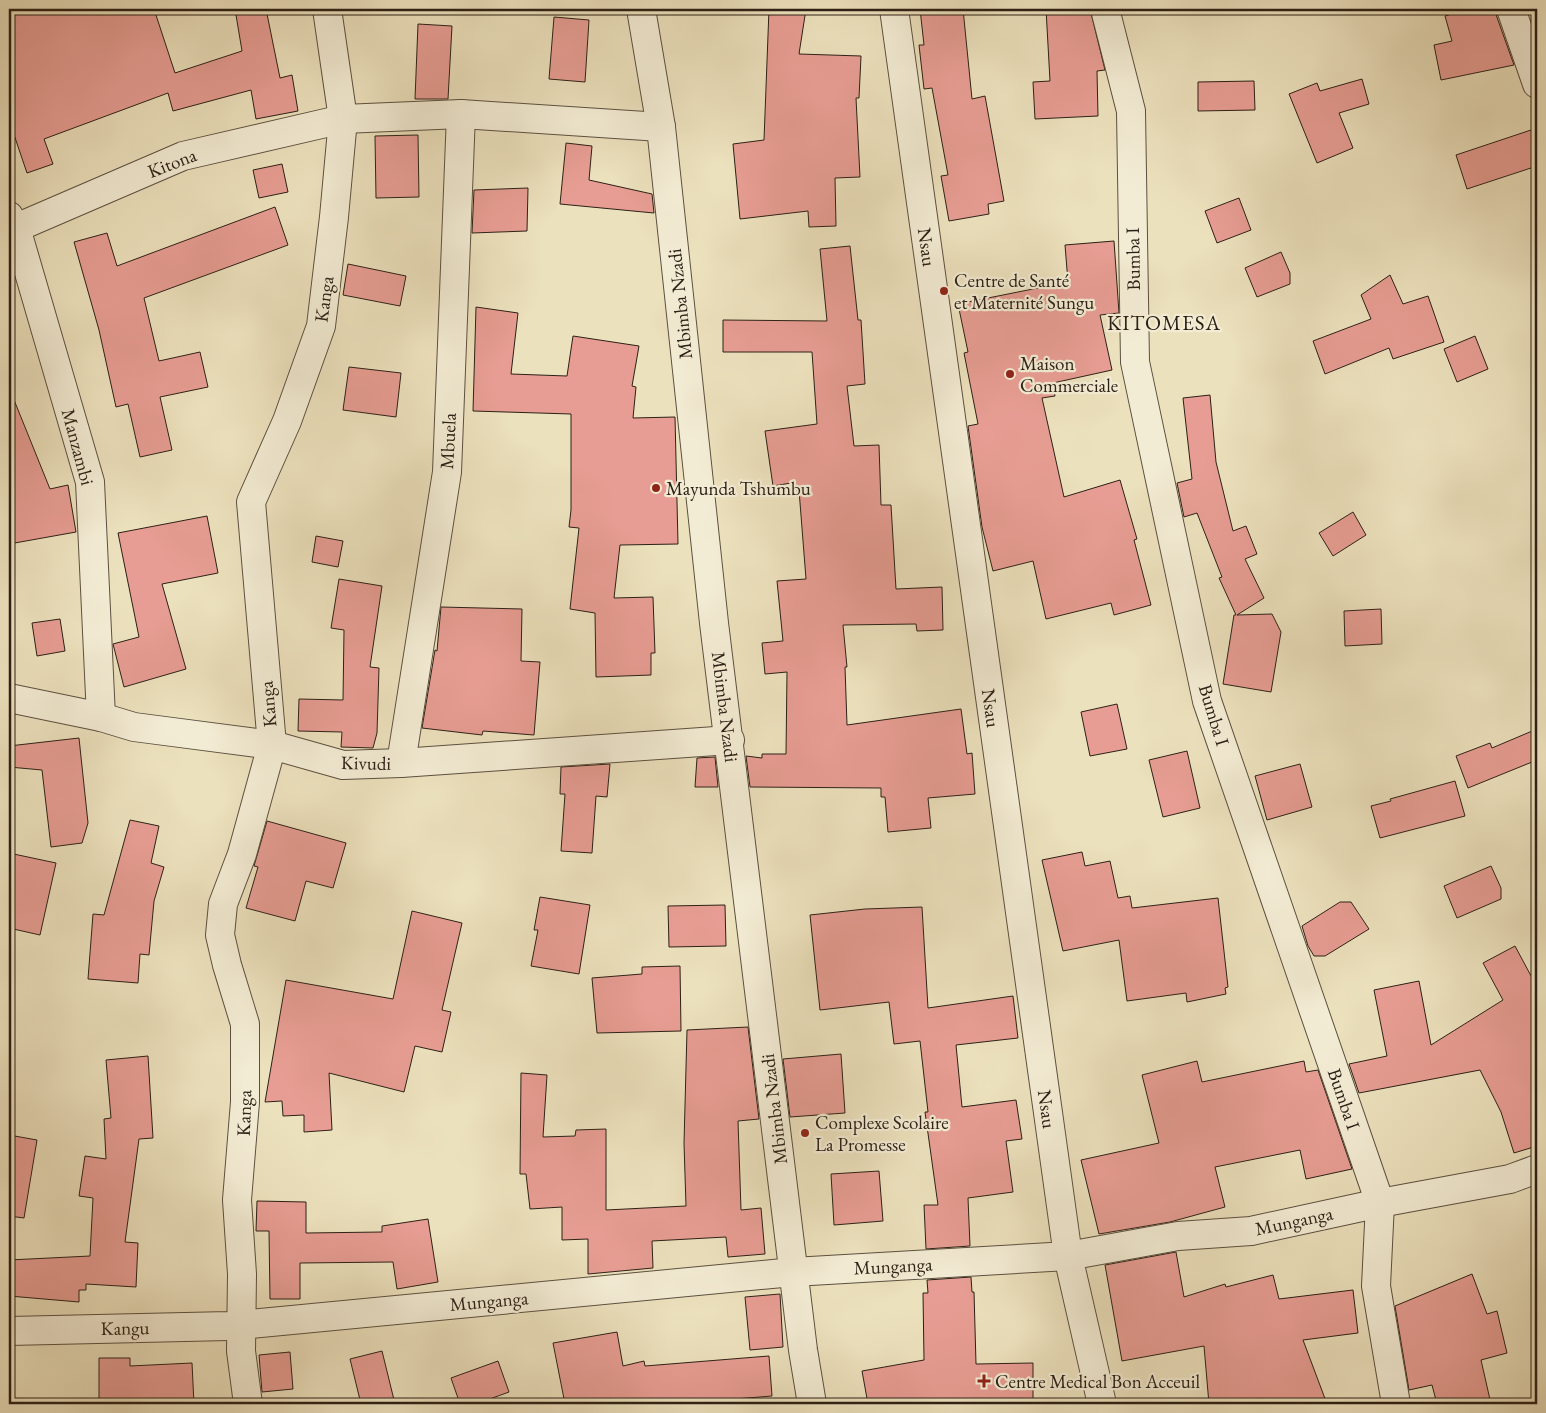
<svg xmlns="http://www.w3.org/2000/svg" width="1546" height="1413" viewBox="0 0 1546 1413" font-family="'EB Garamond',serif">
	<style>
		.building { fill: #e79d93; stroke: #2c2016 }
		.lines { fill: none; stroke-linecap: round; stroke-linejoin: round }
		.street-casing { stroke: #5c5040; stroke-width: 30 }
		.street { stroke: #f3ecd4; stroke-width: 28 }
		.poi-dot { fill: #8f2418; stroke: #f3ecd4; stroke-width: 2 }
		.labels { text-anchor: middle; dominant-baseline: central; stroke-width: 4.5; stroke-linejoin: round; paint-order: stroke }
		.street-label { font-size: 19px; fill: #2c2016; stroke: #f3ecd4 }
		.poi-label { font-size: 19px; fill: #2c2016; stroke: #f3ecd4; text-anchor: start }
		.quarter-label { font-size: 21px; letter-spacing: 1px; fill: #2c2016; stroke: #f3ecd4 }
	</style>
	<rect width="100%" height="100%" fill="#ece1bd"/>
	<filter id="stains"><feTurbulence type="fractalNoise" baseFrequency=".004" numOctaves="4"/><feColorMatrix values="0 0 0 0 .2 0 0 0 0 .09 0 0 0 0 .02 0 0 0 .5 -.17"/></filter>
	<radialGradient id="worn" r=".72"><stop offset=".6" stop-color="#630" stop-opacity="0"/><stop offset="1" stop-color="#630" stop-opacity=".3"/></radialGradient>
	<g class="building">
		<path d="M9 9H154L175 73 242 51 235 9H266L280 78 292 75 298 111 256 119 251 90 173 111 168 93 44 139 53 164 27 173 9 120Z"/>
		<path d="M769 9H806L799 54 861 56 859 98H856L860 177 835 178 836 226 809 227 808 211 740 219 733 144 764 140Z"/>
		<path d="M920 9H963L972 99 985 96 1004 201 988 204 989 214 949 221 941 176 948 175 932 88 924 89 919 45H924Z"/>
		<path d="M1046 9H1090L1105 70 1097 71 1098 116 1035 119 1033 82 1050 81Z"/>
		<path d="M1468 9H1494L1514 65 1441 80 1434 45 1452 41 1445 16Z"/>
		<path d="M554 17 589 20 585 82 549 79Z"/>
		<path d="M418 24 452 26 448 99H415Z"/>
		<path d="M1362 79 1369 104 1339 113 1353 148 1317 163 1289 94 1317 83 1320 91Z"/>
		<path d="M1254 81 1255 110 1198 111V82Z"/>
		<path d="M1537 128V166L1467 189 1456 155Z"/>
		<path d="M418 135 419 197 376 198 375 136Z"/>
		<path d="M566 143 592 146 589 180 652 194 654 213 560 204Z"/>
		<path d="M282 164 288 192 259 198 253 170Z"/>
		<path d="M528 188 527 231 472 233 474 190Z"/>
		<path d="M1239 198 1251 230 1217 243 1205 211Z"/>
		<path d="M275 207 288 245 144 298 159 361 200 352 208 387 160 397 172 450 140 457 128 404 116 407 99 330 74 242 107 233 117 266Z"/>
		<path d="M1114 241 1119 313 1100 315 1112 370 1053 383 1055 396 1042 398 1064 497 1120 480 1137 539 1134 540 1151 605 1114 615 1111 603 1046 619 1033 561 993 571 982 527 968 426 978 424 964 353 968 352 958 304 1068 282 1065 245Z"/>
		<path d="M850 246 858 320H861L865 384 847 386 854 446 879 445 881 505H891L896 589 942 587 943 630 917 631 916 624 843 625 847 667H845L847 725 961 709 967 754 972 753 975 794 928 798 931 828 888 832 885 797H881V788L750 787 746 756 762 758V754H786L787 672 765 674 762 643 783 641 777 581 806 579 799 490 793 491 791 483 773 486 765 431 817 424 812 352H723V320L827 321 820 249Z"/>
		<path d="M1281 252 1290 273V284L1257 297 1245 268Z"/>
		<path d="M348 264 406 276 400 306 343 295Z"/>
		<path d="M1390 275 1403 304 1428 296 1444 342 1393 359 1389 348 1325 374 1313 341 1371 319 1361 295Z"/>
		<path d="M476 307 518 313 511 374 567 376 573 336 639 346 632 386 636 387 633 418 675 417 678 544 620 545 614 598 653 597 655 653H651V675L596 677 595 613 570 609 579 528 569 527 571 510V414L473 411Z"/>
		<path d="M1475 336 1488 369 1457 382 1444 349Z"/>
		<path d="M349 367 401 373 396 417 343 410Z"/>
		<path d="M10 390 50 489 68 485 76 532 9 544Z"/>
		<path d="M1210 395 1216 462 1233 531 1246 526 1257 554 1245 559 1264 598 1237 615 1272 614 1281 632 1271 692 1223 684 1234 615H1236L1219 578 1222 577 1197 513 1184 517 1177 483 1192 479 1183 398Z"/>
		<path d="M1353 512 1366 535 1333 556 1319 533Z"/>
		<path d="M207 516 218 573 162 584 186 669 124 687 113 644 139 637 118 533Z"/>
		<path d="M316 536 343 541 338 567 312 562Z"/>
		<path d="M339 579 382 586 370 667 379 668 377 733 373 748 341 747 342 732 298 731 299 699 343 700 344 630 331 628Z"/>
		<path d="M441 607 522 609 521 661 540 662 534 735 483 731 482 735 422 728 435 650 437 651Z"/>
		<path d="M1381 609 1382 644 1345 646 1344 611Z"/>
		<path d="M60 619 65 651 37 656 32 623Z"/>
		<path d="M1117 704 1127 749 1090 756 1081 712Z"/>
		<path d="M1537 729V760L1468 788 1456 756 1490 743 1492 748Z"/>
		<path d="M79 738 88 823 82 843 51 847 42 770 9 767V746Z"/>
		<path d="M1187 751 1200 808 1163 817 1149 760Z"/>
		<path d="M715 757 718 787H695L697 758Z"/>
		<path d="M610 764 607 797 596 796 592 853 561 851 565 794H560L561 767Z"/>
		<path d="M1300 764 1312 807 1267 820 1255 776Z"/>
		<path d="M1455 781 1465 816 1380 838 1371 806 1391 801 1390 799Z"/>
		<path d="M130 820 159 826 151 863 164 867 154 901 149 955 140 954 138 983 88 979 93 914 104 915Z"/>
		<path d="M267 821 346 843 333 888 306 881 295 921 246 908 258 867 254 866Z"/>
		<path d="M1082 852 1085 866 1110 861 1118 898 1130 896 1132 908 1218 898 1228 987 1225 988 1226 994 1187 1002 1186 993 1127 1001 1119 940 1063 951 1042 860Z"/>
		<path d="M9 853 56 863 40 935 9 928Z"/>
		<path d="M1491 866 1501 888V899L1457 918 1444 886Z"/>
		<path d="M540 897 590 905 579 974 531 966 538 930H534Z"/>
		<path d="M1340 902H1351L1369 929 1325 956H1314L1308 946 1302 926Z"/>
		<path d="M725 905 726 946 669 947 668 906Z"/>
		<path d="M922 907 928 1008 1013 996 1018 1038 956 1045 962 1107 1016 1100 1022 1139 1006 1141 1013 1192 968 1198 970 1246 926 1249 924 1205H938L925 1112H928L920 1041 894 1044 889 1002 820 1010 810 915 865 909Z"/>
		<path d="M412 911 462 923 442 1010 451 1012 442 1052 415 1046 404 1092 329 1073 332 1130 304 1132V1115L283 1116 282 1101 265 1102 286 980 393 999Z"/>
		<path d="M1515 946 1537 987V1146L1514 1153 1501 1112 1480 1070 1359 1093 1349 1064 1387 1056 1374 990 1419 981 1431 1045 1503 1000 1483 963Z"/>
		<path d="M680 966 681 1031 597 1033 592 978 642 974V967Z"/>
		<path d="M748 1027 759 1119 738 1121 741 1210 761 1208 765 1254 728 1257 726 1237 652 1241 653 1268 588 1274V1239L562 1240V1207L530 1209 526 1174H520L521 1073 547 1075 543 1137 575 1136 576 1130 606 1129V1210L686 1206 684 1143 687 1030Z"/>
		<path d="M841 1054 845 1113 790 1117 783 1059Z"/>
		<path d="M148 1056 153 1138 139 1139 125 1242 138 1243 136 1287 86 1284V1290H79V1302L9 1296V1260L90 1256 93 1198 79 1196 85 1156 106 1159 104 1119 111 1118 106 1060Z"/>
		<path d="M1197 1061 1202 1082 1304 1061 1306 1072 1318 1070 1352 1169 1306 1179 1300 1150 1215 1167 1225 1207 1170 1222 1099 1234 1081 1160 1159 1143 1142 1075Z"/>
		<path d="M9 1135 37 1140 24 1218 9 1216Z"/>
		<path d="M879 1171 883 1221 834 1225 831 1174Z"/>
		<path d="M257 1201 306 1202V1233L382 1232V1226L428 1219 438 1282 397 1289 393 1262 300 1263V1299H270L269 1231H256Z"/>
		<path d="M1176 1252 1184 1297 1225 1284 1226 1287 1273 1275 1279 1299 1353 1290 1358 1333 1303 1340 1327 1404H1209L1204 1346 1122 1361 1105 1265Z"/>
		<path d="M1472 1274 1487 1314 1497 1311 1507 1353 1481 1360 1491 1404H1437L1432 1385 1409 1390 1395 1306Z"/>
		<path d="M971 1277 972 1292H974L976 1364 1033 1363V1404H868L862 1371 924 1360 923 1293H928L927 1280Z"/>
		<path d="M780 1294 783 1347 750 1350 745 1297Z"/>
		<path d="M617 1332 623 1366 644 1361 645 1366 769 1356 772 1396 674 1404H565L553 1343Z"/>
		<path d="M382 1351 395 1404H361L350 1359Z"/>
		<path d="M290 1352 293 1389 262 1392 259 1355Z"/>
		<path d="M99 1358H130V1366L192 1363 194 1404H99Z"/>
		<path d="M498 1361 509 1392 476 1404H460L451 1378Z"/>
	</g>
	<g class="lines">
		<g class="street-casing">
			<g id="street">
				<path d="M641 9 661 127 714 623 803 1350 812 1404"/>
				<path d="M894 9 1068 1256 1102 1404"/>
				<path d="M1105 9 1131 111 1135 362 1207 701 1380 1203 1376 1286 1396 1404"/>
				<path d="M1511 9 1537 84"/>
				<path d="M9 216 16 228 90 482 101 717"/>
				<path d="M9 231 183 156 343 119 461 114 661 127"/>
				<path d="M9 698 101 717 134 727 272 745 343 765 401 763 730 740"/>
				<path d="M401 763 447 472 461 114"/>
				<path d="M9 1331 229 1326 793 1272 1068 1256 1178 1236 1251 1231 1380 1203 1510 1179 1537 1169"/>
				<path d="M248 1404 241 1351 242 1274 237 1200 245 1102V1024L227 965 220 935 223 904 242 854 272 745 251 502 287 421 321 326 334 217 343 119 327 9"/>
			</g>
		</g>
		<use href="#street" class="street"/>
	</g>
	<g class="poi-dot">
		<circle cx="944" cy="291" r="5"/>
		<circle cx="1010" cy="374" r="5"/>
		<circle cx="656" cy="488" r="5"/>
		<circle cx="805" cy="1133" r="5"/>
		<path d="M981.5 1373.5h5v5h5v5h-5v5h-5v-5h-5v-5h5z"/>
	</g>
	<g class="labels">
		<g class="street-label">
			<text transform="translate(172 163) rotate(-21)">Kitona</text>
			<text transform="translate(927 247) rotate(82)">Nsau</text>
			<text transform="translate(1133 259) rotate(-91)">Bumba I</text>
			<text transform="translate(324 299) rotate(-82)">Kanga</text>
			<text transform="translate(680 304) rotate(-96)">Mbimba Nzadi</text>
			<text transform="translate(448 441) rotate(-87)">Mbuela</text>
			<text transform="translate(78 447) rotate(75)">Manzambi</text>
			<text transform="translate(268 704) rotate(-95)">Kanga</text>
			<text transform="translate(725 707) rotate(83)">Mbimba Nzadi</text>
			<text transform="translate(991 708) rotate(82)">Nsau</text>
			<text transform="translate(1214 715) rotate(73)">Bumba I</text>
			<text transform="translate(366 763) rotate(1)">Kivudi</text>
			<text transform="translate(1344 1099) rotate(71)">Bumba I</text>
			<text transform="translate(774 1109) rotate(-97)">Mbimba Nzadi</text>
			<text transform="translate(1047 1109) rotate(82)">Nsau</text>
			<text transform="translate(244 1113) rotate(-88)">Kanga</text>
			<text transform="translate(1294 1221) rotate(-12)">Munganga</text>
			<text transform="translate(893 1266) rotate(-3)">Munganga</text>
			<text transform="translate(489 1301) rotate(-5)">Munganga</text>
			<text transform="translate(125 1328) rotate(-1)">Kangu</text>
		</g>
		<g class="poi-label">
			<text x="954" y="280">Centre de Santé<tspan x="954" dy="22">et Maternité Sungu</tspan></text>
			<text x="1020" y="363">Maison<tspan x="1020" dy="22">Commerciale</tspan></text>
			<text x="666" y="488">Mayunda Tshumbu</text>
			<text x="815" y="1122">Complexe Scolaire<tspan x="815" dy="22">La Promesse</tspan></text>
			<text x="995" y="1381">Centre Medical Bon Acceuil</text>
		</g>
		<g class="quarter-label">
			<text x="1164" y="322">KITOMESA</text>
		</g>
	</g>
	<rect width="1546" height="1413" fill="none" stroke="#ece1bd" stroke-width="30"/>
	<rect x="10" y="10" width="1526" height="1393" fill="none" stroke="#2c2016" stroke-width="2.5"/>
	<rect x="15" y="15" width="1516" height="1383" fill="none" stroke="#2c2016"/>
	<rect width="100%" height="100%" filter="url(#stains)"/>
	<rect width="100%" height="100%" fill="url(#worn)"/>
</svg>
